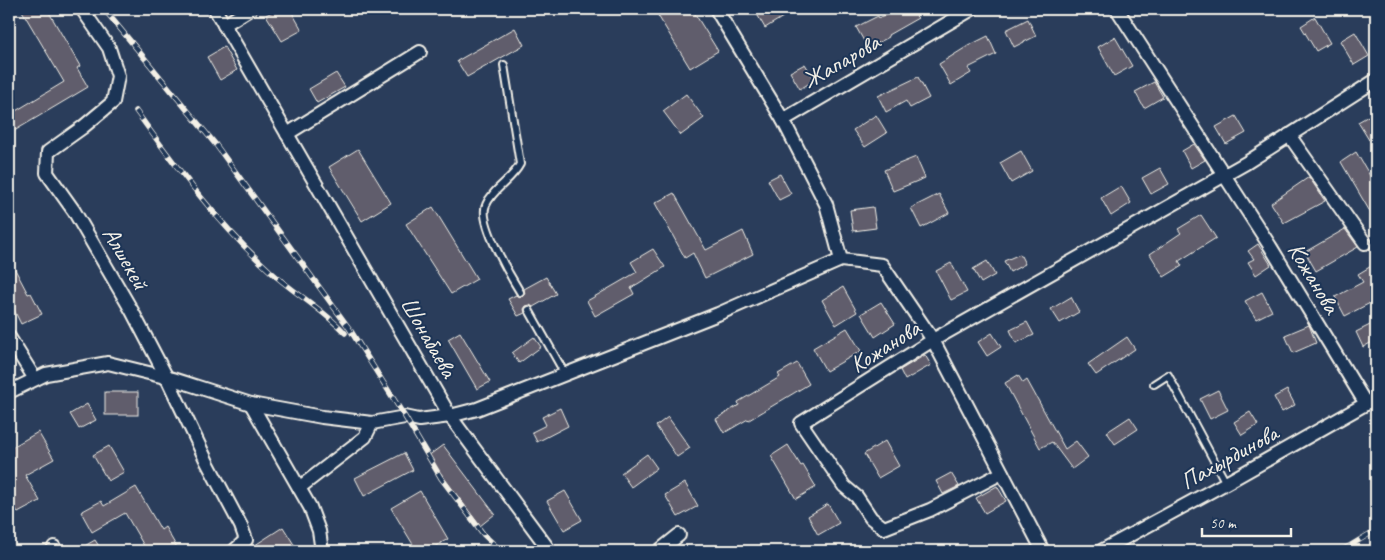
<svg xmlns="http://www.w3.org/2000/svg" width="1385" height="560" viewBox="0 0 1385 560" font-family="Caveat,sans-serif">
	<style>
		.building { fill: #605d6c; stroke: #f4f1e8 }
		.lines { fill: none; stroke-linecap: round; stroke-linejoin: round }
		.lane-casing { stroke: #f4f1e8; stroke-width: 10 }
		.street-casing { stroke: #f4f1e8; stroke-width: 16 }
		.lane { stroke: #1d3557; stroke-width: 6 }
		.street { stroke: #1d3557; stroke-width: 12 }
		.rail-casing { stroke: #f4f1e8; stroke-width: 5.5 }
		.rail { stroke: #1d3557; stroke-width: 4; stroke-dasharray: 11; stroke-linecap: butt }
		.labels { text-anchor: middle; dominant-baseline: central; stroke-width: 4; stroke-linejoin: round; paint-order: stroke }
		.street-label { font-size: 24px; fill: #f4f1e8; stroke: #1d3557 }
	</style>
	<rect width="100%" height="100%" fill="#2a3d5b"/>
	<filter id="ink" filterUnits="userSpaceOnUse"><feTurbulence type="fractalNoise" baseFrequency=".02" numOctaves="2"/><feDisplacementMap in="SourceGraphic" scale="10" xChannelSelector="R" yChannelSelector="G"/><feConvolveMatrix kernelMatrix="1 2 1 2 8 2 1 2 1" color-interpolation-filters="sRGB"/></filter>
	<g filter="url(#ink)">
		<g class="building">
			<path d="M21 9H47L80 66 77 68 88 87 9 134V115L64 82Z"/>
			<path d="M278 9H290L302 30 282 41 266 15Z"/>
			<path d="M654 9H692L718 51 690 68Z"/>
			<path d="M754 9H778L783 17 765 28Z"/>
			<path d="M897 9H929L916 16 918 18 888 35 889 37 868 48 856 27 878 16 879 18Z"/>
			<path d="M1315 17 1330 43 1316 51 1301 26Z"/>
			<path d="M1028 19 1036 36 1014 47 1006 30Z"/>
			<path d="M515 28 524 45 467 77 457 61Z"/>
			<path d="M1355 32 1369 56 1354 65 1340 41Z"/>
			<path d="M988 36 996 54 968 68 971 73 951 85 939 64 968 46Z"/>
			<path d="M1115 37 1132 66 1114 76 1098 47Z"/>
			<path d="M224 47 237 70 220 80 207 57Z"/>
			<path d="M805 64 815 80 800 89 790 72Z"/>
			<path d="M336 73 345 87 317 103 309 89Z"/>
			<path d="M918 77 929 98 910 108 906 101 886 112 878 96Z"/>
			<path d="M1154 82 1163 97 1144 108 1135 92Z"/>
			<path d="M686 94 704 118 681 135 663 111Z"/>
			<path d="M1372 114 1376 121V136L1369 140 1358 122Z"/>
			<path d="M876 115 887 133 865 147 853 130Z"/>
			<path d="M1236 116 1246 133 1226 144 1216 127Z"/>
			<path d="M1194 144 1205 160 1191 168 1182 151Z"/>
			<path d="M358 149 391 203 362 221 329 167Z"/>
			<path d="M1021 151 1032 171 1011 183 1000 163Z"/>
			<path d="M1356 152 1376 186V222L1341 162Z"/>
			<path d="M916 157 925 178 893 191 884 170Z"/>
			<path d="M1160 168 1169 184 1151 194 1142 178Z"/>
			<path d="M780 174 791 194 779 200 768 180Z"/>
			<path d="M1309 177 1325 201 1284 223 1271 203Z"/>
			<path d="M1121 186 1131 203 1111 216 1101 198Z"/>
			<path d="M674 193 706 250 743 231 753 254 705 278 693 253 685 258 655 203Z"/>
			<path d="M939 194 949 213 921 228 911 208Z"/>
			<path d="M433 207 477 279 451 294 406 224Z"/>
			<path d="M873 207 876 228 853 231 850 210Z"/>
			<path d="M1201 215 1216 238 1179 261 1182 266 1164 277 1150 254 1181 233 1178 229Z"/>
			<path d="M1345 229 1358 247 1316 271 1305 252Z"/>
			<path d="M1258 244 1271 265 1256 275 1248 262 1254 259 1248 251Z"/>
			<path d="M653 249 665 267 631 288 634 294 595 316 587 301 637 272 631 262Z"/>
			<path d="M1020 254 1025 264 1010 272 1004 261Z"/>
			<path d="M9 258 28 294 31 293 42 314 21 324 9 300Z"/>
			<path d="M987 261 995 275 981 283 973 269Z"/>
			<path d="M951 263 967 292 951 300 936 271Z"/>
			<path d="M1373 265 1376 270V300L1345 316 1335 297 1363 282 1358 274Z"/>
			<path d="M546 277 556 294 533 307 530 305 526 306 524 309 525 313 518 316 508 299 516 295 518 297 522 296 525 294 524 289Z"/>
			<path d="M843 287 857 312 836 325 822 300Z"/>
			<path d="M1262 292 1272 311 1256 319 1245 301Z"/>
			<path d="M1071 297 1079 312 1060 323 1051 309Z"/>
			<path d="M881 302 895 324 875 337 861 314Z"/>
			<path d="M1027 322 1034 335 1016 343 1010 330Z"/>
			<path d="M1376 322V340L1363 347 1356 332Z"/>
			<path d="M1309 325 1316 343 1293 353 1285 335Z"/>
			<path d="M847 328 861 351 826 371 813 348Z"/>
			<path d="M460 332 490 382 477 389 448 339Z"/>
			<path d="M992 333 1001 347 987 356 978 342Z"/>
			<path d="M534 337 541 347 519 363 512 353Z"/>
			<path d="M1127 337 1135 349 1096 375 1088 364Z"/>
			<path d="M925 355 931 365 905 380 900 370Z"/>
			<path d="M797 363 809 384 749 420 748 419 724 433 716 419 739 405 738 402 780 377 778 374Z"/>
			<path d="M1018 375 1023 383 1027 380 1065 449 1076 441 1088 457 1072 469 1052 442 1040 448 1005 383Z"/>
			<path d="M1218 390 1228 410 1210 419 1200 399Z"/>
			<path d="M1287 390 1295 405 1282 412 1274 397Z"/>
			<rect x="105" y="392" width="33" height="23"/>
			<path d="M87 404 96 420 79 429 70 414Z"/>
			<path d="M560 408 568 426 537 442 532 432 546 425 542 417Z"/>
			<path d="M1250 412 1258 425 1242 435 1234 422Z"/>
			<path d="M668 417 690 448 677 457 656 426Z"/>
			<path d="M1130 417 1138 429 1115 444 1107 432Z"/>
			<path d="M38 432 54 459 25 475 40 501 18 513 9 497V449Z"/>
			<path d="M885 441 899 466 878 478 864 454Z"/>
			<path d="M443 445 495 514 480 526 428 456Z"/>
			<path d="M788 445 801 466 803 465 816 487 796 499 771 456Z"/>
			<path d="M109 446 124 472 108 481 93 455Z"/>
			<path d="M404 453 413 470 364 496 355 478Z"/>
			<path d="M647 454 657 468 631 487 621 473Z"/>
			<path d="M951 473 959 486 943 494 936 481Z"/>
			<path d="M685 483 698 506 678 517 665 495Z"/>
			<path d="M997 486 1006 501 985 513 976 498Z"/>
			<path d="M136 487 161 530 165 527 179 551H147L125 513 92 532 81 512 101 501 104 506Z"/>
			<path d="M420 491 448 539 427 551H417L391 508Z"/>
			<path d="M565 491 582 520 564 530 547 501Z"/>
			<path d="M828 504 839 523 818 535 808 516Z"/>
			<path d="M283 527 298 551H246L249 549Z"/>
			<path d="M95 540 102 551H76Z"/>
		</g>
		<g class="lines">
			<g class="lane-casing">
				<g id="lane">
					<path d="M504 65 520 164C512 180 493 188 486 205 478 221 510 276 520 292"/>
					<path d="M529 310 565 374"/>
					<path d="M1154 384 1168 375 1226 483"/>
				</g>
			</g>
			<g class="street-casing">
				<g id="street">
					<path d="M82 9 109 48 118 76 113 102 83 127 48 152 47 173 74 211 132 311 167 378 207 462 241 526 246 540 234 551"/>
					<path d="M215 9 450 416 550 551"/>
					<path d="M716 9 783 120 826 204 841 260"/>
					<path d="M1117 9 1270 246 1366 404"/>
					<path d="M224 25 250 9"/>
					<path d="M783 120 972 9"/>
					<path d="M287 134 420 52"/>
					<path d="M1289 135 1365 243"/>
					<path d="M9 337 35 379"/>
					<path d="M9 392 46 374 108 363 173 379 251 404 322 417 372 423 405 417 419 420 450 416 477 409 718 314 841 260 882 265 933 340 1043 551"/>
					<path d="M251 404 310 507 319 531 322 551"/>
					<path d="M1002 473 930 510 884 528 871 518 857 497 844 486 801 423 933 340 1246 163 1376 80"/>
					<path d="M299 488 365 437 372 423"/>
					<path d="M53 551 54 547"/>
					<path d="M659 551 679 535"/>
					<path d="M1101 551 1226 483 1376 398"/>
				</g>
			</g>
			<use href="#lane" class="lane"/>
			<use href="#street" class="street"/>
			<g class="rail-casing">
				<g id="rail">
					<path d="M104 9 216 145 349 328 405 417 441 478 484 535 501 551"/>
					<path d="M136 111C177 168 219 225 271 272 295 294 323 309 345 333"/>
					<path d="M1341 551 1376 530"/>
				</g>
			</g>
			<use href="#rail" class="rail"/>
		</g>
	</g>
	<g class="labels">
		<g class="street-label">
			<text transform="translate(841 61) rotate(-30)">Жапарова</text>
			<text transform="translate(126 258) rotate(60)">Алшекей</text>
			<text transform="translate(1314 278) rotate(59)">Кожанова</text>
			<text transform="translate(429 337) rotate(60)">Шонабаева</text>
			<text transform="translate(885 346) rotate(-32)">Кожанова</text>
			<text transform="translate(1229 457) rotate(-29)">Пахырдинова</text>
		</g>
	</g>
	<rect width="1385" height="560" fill="none" stroke="#1d3557" stroke-width="30"/>
	<rect x="15" y="15" width="1355" height="530" fill="none" stroke="#f4f1e8" stroke-width="2" filter="url(#ink)"/>
	<path d="M1202 528v8h89v-8" fill="none" stroke="#f4f1e8" stroke-width="2.5"/>
	<text x="1210" y="528" font-size="15" fill="#f4f1e8" stroke="#1d3557" stroke-width="4" paint-order="stroke">50 m</text>
</svg>
